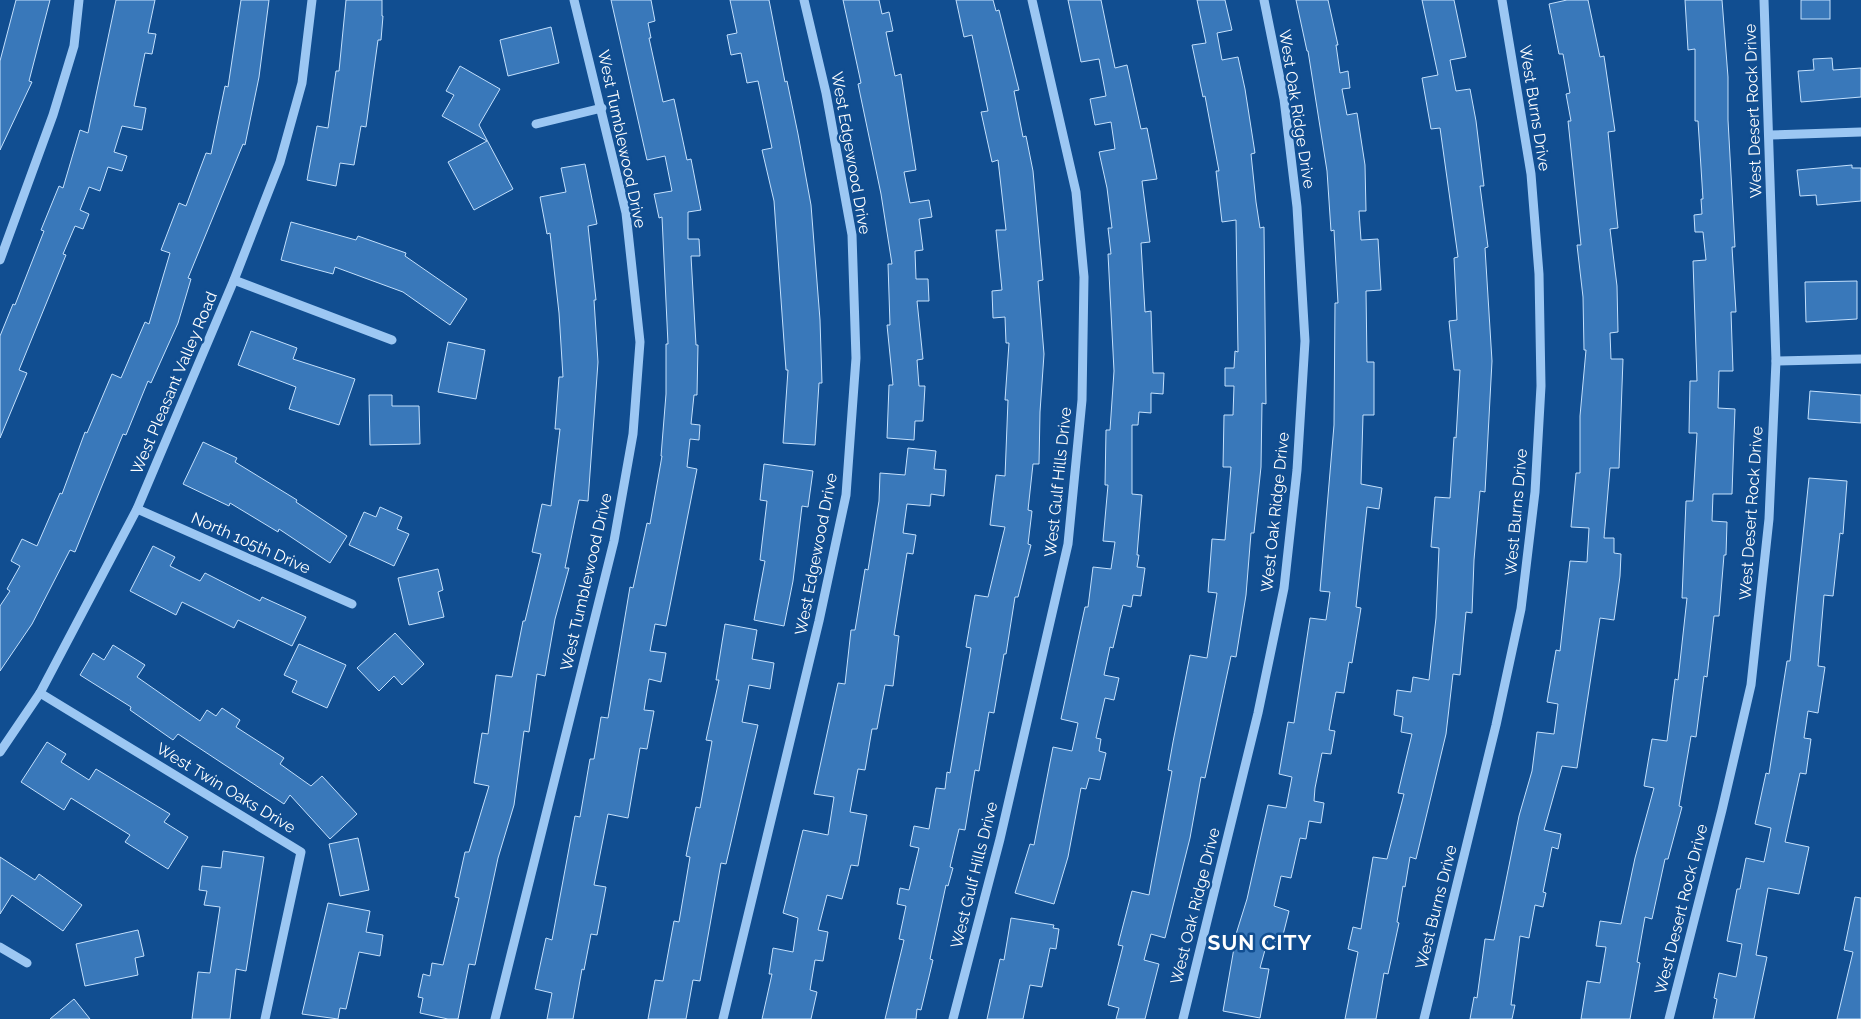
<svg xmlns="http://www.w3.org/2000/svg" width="1861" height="1019" viewBox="0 0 1861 1019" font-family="Raleway,sans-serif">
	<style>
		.building { fill: #3978ba; stroke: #c3e0fd }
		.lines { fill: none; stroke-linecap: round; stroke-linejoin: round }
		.minor { stroke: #9cc7f3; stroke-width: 9 }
		.labels { text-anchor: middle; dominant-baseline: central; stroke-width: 5; stroke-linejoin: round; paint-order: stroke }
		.street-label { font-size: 16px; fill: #fff; stroke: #114e91 }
		.district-label { font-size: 21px; font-weight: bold; letter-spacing: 1px; fill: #fff; stroke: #114e91 }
	</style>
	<rect width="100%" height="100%" fill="#114e91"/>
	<g class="building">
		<path d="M16 0H50L29 81 32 82 0 150V61Z"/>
		<path d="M116 0H155L148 33 156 34 152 54 145 53 134 106 146 108 142 130 122 126 114 152 127 156 122 171 108 167 100 191 89 187 80 210 89 214 83 229 75 226 63 254 66 255 19 370 27 373 0 438V336L13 304 15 305 44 231 41 230 59 186 63 188 80 130 88 133Z"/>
		<path d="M241 0H269L259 77 245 145 243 144 188 278 191 279 178 323 151 383 148 381 126 435 123 434 75 552 70 550 32 624 0 671V606L10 591 7 589 20 566 11 561 22 539 37 546 60 493 62 494 85 432 87 433 112 374 121 378 145 322 149 324 170 253 161 250 179 203 186 206 206 153 211 154 225 86 228 87Z"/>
		<path d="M346 0H382V16H383L381 40H378L366 127 361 126 354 165 340 163 336 186 307 180 317 126 328 128 336 71H339Z"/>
		<path d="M611 0H651L655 21 648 23 651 38H649L663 102 674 99 687 160 691 159 701 210 688 212V239H699L700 256H691L696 345H698L697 395H694L691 424 700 425 699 440 690 439 687 467 697 469 666 626 655 624 650 651 666 653 661 682 649 679 644 710 654 711 647 749 640 748 628 818 608 814 594 885 606 887 597 935 591 934 584 970 582 969 573 1019H547L552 993 535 989 546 938 552 940 575 816 580 817 590 759H594L601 717 608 718 630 587 633 588 647 523 650 524 662 456H661L666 394V344H668L662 217 659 218 654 194 672 191 665 156 647 160Z"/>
		<path d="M730 0H769L785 82 787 81 798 134 811 205 820 320 822 383H819L815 445 783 443 788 370H786L774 201 762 150 772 148 758 81 747 83 741 53 731 55 727 35 737 33Z"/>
		<path d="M843 0H879L882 14 889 12 893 31 886 32 895 76 901 74 916 170 904 172 910 203 929 200 932 217 919 219 923 250 915 251 916 279H928L929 301H917L923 359 917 360 919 386H925L923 421H915L914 440 887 438 889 385H893L887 325H890L888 264H892L881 194 858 84 861 83Z"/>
		<path d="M956 0H993L996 11 999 10 1019 90 1014 91 1023 137 1026 136 1033 171 1043 280 1038 281 1044 354 1040 412 1039 464H1033L1028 510 1032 511 1028 544 1031 545 1018 597H1015L1006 654H1004L994 713 989 712 979 771 975 770 965 830 959 829 950 867 953 868 948 886 946 885 930 959 933 960 921 1010 917 1009 916 1019H885L904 940 899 939 906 906 897 904 900 888 909 890 919 848 910 846 914 826 929 829 936 788 945 789 947 772 950 773 971 648 966 647 975 595 988 597 1005 527 990 525 996 475 1005 476 1008 400H1005L1009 343H1006L1005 317 993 318 992 291 1002 290 996 230H1006L998 160 992 162 981 112 988 111 972 35 964 37Z"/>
		<path d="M1068 0H1101L1115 68 1127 65 1141 129 1147 128 1157 179 1142 181 1150 242 1141 243 1145 312 1151 311 1153 373H1164L1163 394 1151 393V413L1139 412 1138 425H1132V494L1142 495 1137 555H1139L1137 567 1145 568 1141 596 1133 595 1131 607 1123 605 1113 648 1110 647 1104 675 1119 678 1114 700 1105 698 1096 738 1101 739 1099 751 1106 753 1100 780 1089 778 1086 789 1081 788 1068 857 1054 904 1015 893 1030 844 1034 845 1053 747 1072 751 1078 723 1061 719 1085 607H1088L1093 567 1111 569 1115 542 1103 541 1108 485H1105L1106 430H1110L1114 371 1108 254H1111L1108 228H1112L1107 188 1099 152 1115 149 1111 122 1095 125 1090 99 1106 96 1099 59 1081 62Z"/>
		<path d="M1197 0H1225L1232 30 1217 33 1222 60 1238 57 1245 89 1255 153 1251 154 1256 202 1260 228 1264 227 1266 404 1262 403 1261 467 1254 533H1251L1246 595 1236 657 1231 656 1205 778 1201 777 1190 838 1165 938 1151 934 1144 960 1159 964 1145 1019H1116L1119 1008 1108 1005 1123 946 1118 945 1132 891 1149 895 1172 771 1168 770 1173 742 1190 655 1207 658 1217 593 1208 592 1212 539 1225 540 1231 467H1223L1224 415H1233L1234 386H1225V368H1234L1235 351 1238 352 1236 220 1222 222 1216 171H1219L1205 96 1203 97 1192 45 1206 43Z"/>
		<path d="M1296 0H1328L1338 45H1336L1340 73 1348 71 1350 88 1342 89 1347 115 1357 113 1365 165 1366 211H1359L1361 240 1378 239 1381 290 1366 291 1367 362H1374V415H1363L1361 484 1382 488 1379 509 1367 507 1356 607 1361 608 1352 663 1349 662 1344 693 1336 692 1329 730 1335 731 1331 754 1322 753 1315 788 1314 801 1324 803 1321 823 1309 821 1306 839 1300 838 1291 878 1281 876 1274 906 1289 911 1281 943 1268 939 1260 968 1269 969 1260 1018 1223 1011 1234 948 1232 947 1247 899 1268 805 1286 808 1292 777 1279 774 1288 722 1294 723 1310 618 1326 620 1330 592 1320 591 1334 425 1335 303H1338L1334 230 1331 231 1327 171 1308 51H1307Z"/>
		<path d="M1422 0H1454L1466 57 1450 60 1456 91 1470 89 1476 121 1484 186H1480L1488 247 1485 248 1492 361 1485 492 1480 491 1474 560 1472 613 1466 612 1460 675 1453 674 1446 734 1416 859 1410 857 1405 887 1403 886 1397 922 1399 923 1388 974 1384 973 1376 1019H1345L1358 952 1348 949 1353 927 1361 929 1373 857 1387 859 1404 794 1398 793 1412 734 1401 732 1403 717 1394 715 1397 690 1411 692 1413 677 1429 680 1436 618 1439 548 1431 547 1435 497 1450 498 1454 437 1456 438 1460 370H1454L1449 321 1457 320 1454 258 1458 257 1440 128 1431 129 1422 78 1438 75Z"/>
		<path d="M1567 0H1588L1600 57 1604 56 1615 131 1608 132 1618 228 1610 229 1617 286 1618 332 1610 333 1611 359H1623L1619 468H1610L1604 538H1614V553L1621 554 1620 576 1614 620 1600 618 1577 768 1562 766 1544 830 1561 834 1558 849 1552 847 1543 892 1546 893 1543 907 1535 905 1529 938 1520 936 1511 1005H1515L1512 1019H1470L1474 997 1477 998 1485 939 1494 940 1519 816 1532 771 1537 732 1554 734 1558 704 1547 702 1556 650 1560 651 1570 561 1587 562 1589 528 1571 527 1576 473H1580V416L1586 350H1584L1583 297 1577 245H1581L1568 121H1571L1566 94 1570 93 1563 54H1559L1549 4Z"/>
		<path d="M1685 0H1722L1728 77V120L1735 247H1732L1736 312H1731L1733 371H1719L1718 408 1735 409 1734 435 1732 494H1713L1712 521 1727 522 1726 555H1724L1719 616H1714L1707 677 1704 676 1696 737 1691 736 1679 806 1682 807 1668 859H1665L1652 919 1645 917 1637 962 1640 963 1630 1019H1581L1587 981 1600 983 1606 947 1596 946 1600 921 1621 924 1635 858 1654 788 1644 786 1652 739 1667 741 1675 679 1678 680 1687 598H1682L1686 501H1693L1697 433H1689L1690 381H1697L1693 261 1706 260 1703 232H1695L1694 215 1702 214 1701 199H1703L1698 121H1695V49L1688 50Z"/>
		<rect x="1801" y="0" width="29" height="19"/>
		<path d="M551 27 559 63 508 76 500 40Z"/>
		<path d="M1832 58 1833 70 1861 68V97L1801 102 1798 71 1814 70 1813 59Z"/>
		<path d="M460 66 500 89 479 125 513 189 474 210 448 162 487 141 442 116 454 95 446 91Z"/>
		<path d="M585 164 597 224 588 226 596 300H594L598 362 588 501 579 500 565 568H569L555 619 545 676 537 674 529 732 524 731 514 805 498 858 475 965 469 964 458 1019H448L420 1013 423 998 418 997 423 974 430 976 432 963 443 965 459 898 455 897 465 852H469L489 786 474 783 482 733 488 734 496 675 512 677 523 621H525L541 554 532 552 542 504 551 506 560 429H555L559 377H563L559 313 550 233 547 234 540 197 566 192 561 168Z"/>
		<path d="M1852 165V168H1861V201L1817 205 1816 195 1800 196 1797 170Z"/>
		<path d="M291 222 356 240 358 236 406 253 405 256 467 299 450 325 403 292 335 267 333 274 281 260Z"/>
		<path d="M1857 281V319L1806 322 1805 282Z"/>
		<path d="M251 331 297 348 293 359 355 379 339 425 289 409 296 387 238 365Z"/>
		<path d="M448 342 485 350 476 399 438 392Z"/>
		<path d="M1810 391 1861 395V423L1808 419Z"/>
		<path d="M369 395H392V406H419L420 444 370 445Z"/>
		<path d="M203 442 237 458 235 462 297 500 296 502 347 536 330 563 279 529 278 532 230 503 229 506 183 484Z"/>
		<path d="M908 448 936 451 934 469 946 470 944 496 931 494 930 506 907 504 903 533 916 535 913 554 907 553 894 635 899 636 893 686 885 685 877 729H872L865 770 858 769 850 812 867 815 858 866 851 865 842 899 827 895 818 930 828 932 823 961 815 960 810 990 817 992 811 1019H762L772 974H769L773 948 793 952 798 918 783 913 803 830 828 835 834 797 814 794 838 683 845 684 851 630H855L865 569 868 570 879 501 880 473 905 475Z"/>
		<path d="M764 464 813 471 808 507 802 506 793 581 784 626 754 620 765 561 760 560 767 501 760 500Z"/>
		<path d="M1809 478 1847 481 1843 534 1840 533 1833 596 1824 595 1818 666 1825 667 1818 713 1808 711 1804 738 1811 739 1806 774 1800 773 1785 842 1809 847 1799 894 1768 888 1756 955 1767 957 1754 1019H1713L1717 999 1714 998 1719 973 1736 977 1742 944 1727 941 1737 889H1740L1746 858 1764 862 1771 828 1755 824 1766 773 1769 774 1787 661H1790Z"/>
		<path d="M380 507 402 517 397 529 409 534 394 566 349 545 364 512 376 517Z"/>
		<path d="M153 546 175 557 170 566 200 581 205 573 260 601 262 597 306 617 292 646 238 620 234 628 182 602 176 615 130 591Z"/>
		<path d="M438 569 443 590 438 592 444 617 409 625 398 578Z"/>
		<path d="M725 624 757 630 752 659 774 663 770 689 749 685 742 722 758 725 726 864 721 863 700 981 693 980 686 1019H648L655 980 663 981 674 921 679 922 690 857 686 856 696 807 700 808 712 741 706 740 719 680H716Z"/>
		<path d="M395 633 424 664 402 685 394 676 379 691 357 668Z"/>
		<path d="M299 644 346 665 327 708 292 692 297 681 284 675Z"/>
		<path d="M113 645 145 665 137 677 200 721 207 710 216 716 222 708 240 720 236 727 284 758 280 764 311 786 322 776 357 814 330 839 290 795 284 804 178 734 173 740 130 710 131 707 80 675 93 653 104 660Z"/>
		<path d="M47 742 66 754 61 762 89 780 96 769 170 814 164 822 188 837 168 869 125 842 130 835 71 798 64 810 21 782Z"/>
		<path d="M358 838 369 890 340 896 329 844Z"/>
		<path d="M223 851 264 857 246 971 236 969 230 1019H192L198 972 210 973 220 907 204 905 207 891 199 890 202 866 221 868Z"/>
		<path d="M0 857 35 880 39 874 82 905 63 931 12 895 0 914Z"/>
		<path d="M1855 897 1861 898V1019H1837L1853 952 1844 950Z"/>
		<path d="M328 903 370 911 366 932 383 935 380 956 359 952 346 1009 340 1008 338 1019 302 1014Z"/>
		<path d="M1011 918 1054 925 1053 928 1059 929 1056 949 1050 948 1042 987 1030 985 1023 1019H987L1000 959 1004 960Z"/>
		<path d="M138 930 144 956 135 958 138 975 85 986 76 944Z"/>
		<path d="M74 999 90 1019H50Z"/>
	</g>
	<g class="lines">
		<g class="minor">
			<path d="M536 124 602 108"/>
			<path d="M1770 135 1861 132"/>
			<path d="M0 260 53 115 74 46 79 0"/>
			<path d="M234 280 392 340"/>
			<path d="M1776 361 1861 359"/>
			<path d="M137 509 352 604"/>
			<path d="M40 693 301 852 265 1019"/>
			<path d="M0 752 40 693 137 509 234 280 280 162 302 83 312 0"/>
			<path d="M0 947 27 963"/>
			<path d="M495 1019 614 541 633 434 640 342 626 213 574 0"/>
			<path d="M723 1019 819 621 846 495 856 358 852 235 826 93 804 0"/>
			<path d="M953 1019 1000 839 1068 544 1082 400 1084 277 1076 192 1032 0"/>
			<path d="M1183 1019 1258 713 1284 588 1297 470 1305 341 1297 207 1284 99 1264 0"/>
			<path d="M1424 1019 1496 725 1521 609 1535 492 1541 386 1539 274 1531 174 1502 0"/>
			<path d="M1669 1019 1722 810 1751 685 1769 519 1776 361 1764 0"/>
		</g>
	</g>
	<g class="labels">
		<g class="street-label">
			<text transform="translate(1535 108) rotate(81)">West Burns Drive</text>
			<text transform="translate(1297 109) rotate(81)">West Oak Ridge Drive</text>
			<text transform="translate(1753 111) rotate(-92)">West Desert Rock Drive</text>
			<text transform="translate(622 139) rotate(78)">West Tumblewood Drive</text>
			<text transform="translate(851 153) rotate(80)">West Edgewood Drive</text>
			<text transform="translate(174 383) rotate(-67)">West Pleasant Valley Road</text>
			<text transform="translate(1058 482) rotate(-84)">West Gulf Hills Drive</text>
			<text transform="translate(1275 512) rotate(-84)">West Oak Ridge Drive</text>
			<text transform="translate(1516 512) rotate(-85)">West Burns Drive</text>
			<text transform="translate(1751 513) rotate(-86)">West Desert Rock Drive</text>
			<text transform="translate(251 543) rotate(24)">North 105th Drive</text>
			<text transform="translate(816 554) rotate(-79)">West Edgewood Drive</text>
			<text transform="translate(586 582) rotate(-77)">West Tumblewood Drive</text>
			<text transform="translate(226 788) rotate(31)">West Twin Oaks Drive</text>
			<text transform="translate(974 875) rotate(-76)">West Gulf Hills Drive</text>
			<text transform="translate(1195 906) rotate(-76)">West Oak Ridge Drive</text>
			<text transform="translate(1436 907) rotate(-76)">West Burns Drive</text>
			<text transform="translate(1681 909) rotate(-76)">West Desert Rock Drive</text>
		</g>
		<g class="district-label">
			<text x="1260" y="942">SUN CITY</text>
		</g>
	</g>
</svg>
